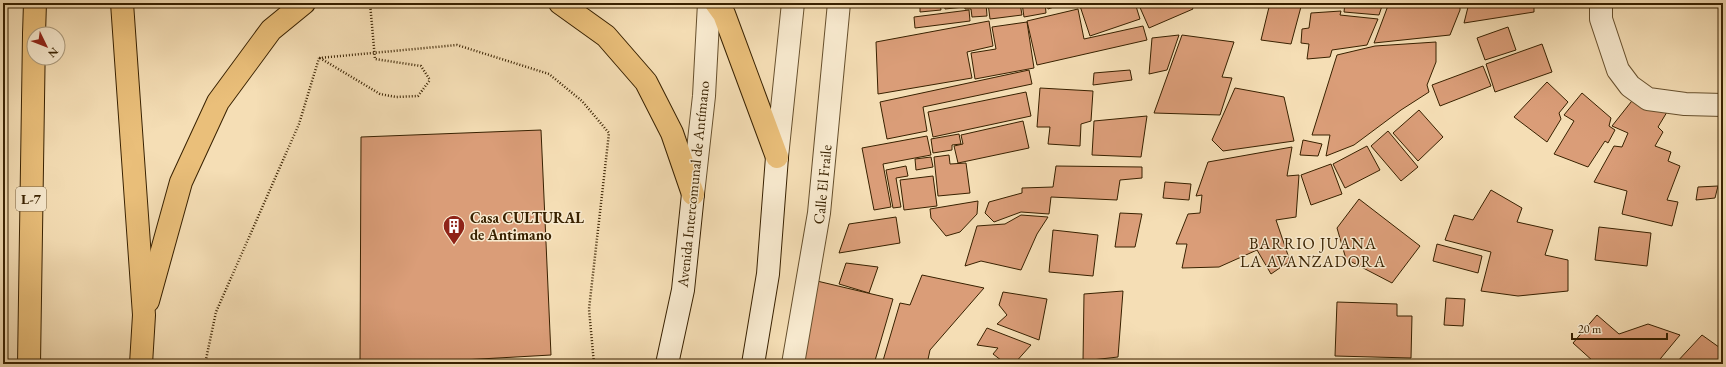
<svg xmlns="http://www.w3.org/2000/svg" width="1726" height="367" viewBox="0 0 1726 367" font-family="'EB Garamond',serif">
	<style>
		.building { fill: #da9d78; stroke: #382100 }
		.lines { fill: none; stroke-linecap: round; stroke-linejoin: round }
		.minor-casing { stroke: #67502d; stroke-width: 24 }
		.tertiary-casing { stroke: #67502d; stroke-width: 24 }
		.secondary-casing { stroke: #382100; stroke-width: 24 }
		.motorway-casing { stroke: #382100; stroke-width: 24 }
		.path { stroke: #382100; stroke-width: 2.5; stroke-dasharray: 1 2; stroke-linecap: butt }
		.minor { stroke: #f8eacf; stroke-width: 22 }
		.tertiary { stroke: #f8eacf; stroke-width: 22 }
		.secondary { stroke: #f8eacf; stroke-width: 22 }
		.motorway { stroke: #eabf7a; stroke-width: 22 }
		.path-bridge { stroke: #382100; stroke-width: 2.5; stroke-dasharray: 1 2; stroke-linecap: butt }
		.labels { text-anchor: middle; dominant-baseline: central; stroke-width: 3; stroke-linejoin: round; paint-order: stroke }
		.shield { fill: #f8eacf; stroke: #725d3e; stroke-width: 1 }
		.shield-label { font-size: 14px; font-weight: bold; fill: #382100 }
		.street-label { font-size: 15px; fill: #382100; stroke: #f8eacf }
		.poi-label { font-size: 15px; font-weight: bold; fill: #382100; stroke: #f8eacf; text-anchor: start }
		.neighbourhood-label { font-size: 16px; letter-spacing: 1px; fill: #382100; stroke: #f8eacf }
	</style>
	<rect width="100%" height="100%" fill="#f5deb5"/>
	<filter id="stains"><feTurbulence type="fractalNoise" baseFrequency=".005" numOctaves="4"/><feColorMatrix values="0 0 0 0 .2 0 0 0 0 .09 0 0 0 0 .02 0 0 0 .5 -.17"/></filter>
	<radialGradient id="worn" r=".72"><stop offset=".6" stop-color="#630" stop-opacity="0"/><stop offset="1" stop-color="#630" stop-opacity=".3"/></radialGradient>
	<g class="building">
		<path d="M920 3H940L941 10 920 12Z"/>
		<path d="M944 3H963L964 7 945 9Z"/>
		<path d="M964 3H986L987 16 972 17 971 9H965Z"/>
		<path d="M988 3H1020L1022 15 990 19Z"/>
		<path d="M1022 3H1045L1046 13 1024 17Z"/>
		<path d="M1046 3H1066L1048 9Z"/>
		<path d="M1079 3H1135L1140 19 1090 36Z"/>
		<path d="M1138 3H1190L1193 9 1149 28Z"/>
		<path d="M1270 3H1302L1291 44 1261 40Z"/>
		<path d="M1345 3H1383L1379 15 1344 12Z"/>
		<path d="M1389 3H1460V10L1450 35 1374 43Z"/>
		<path d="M1469 3H1534V12L1464 23Z"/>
		<path d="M1078 9 1084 39 1143 26 1147 40 1037 65 1027 21Z"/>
		<path d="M969 10 970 21 915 28 914 17Z"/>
		<path d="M1341 11 1340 15 1378 19 1367 45 1332 50 1330 57 1307 59 1309 44 1301 43 1302 29 1309 28 1311 13Z"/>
		<path d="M989 21 993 46 967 52 972 78 878 94 876 42Z"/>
		<path d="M1027 22 1034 68 975 79 971 53 996 49 992 27Z"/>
		<path d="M1508 27 1516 50 1485 60 1477 38Z"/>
		<path d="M1179 35 1167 70 1149 74 1152 38Z"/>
		<path d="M1182 35 1234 42 1222 77 1232 78 1220 115 1154 113Z"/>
		<path d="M1436 42V62L1427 85 1429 92 1401 110 1354 145 1326 156 1330 135H1312L1337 55 1375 46Z"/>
		<path d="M1542 44 1552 72 1495 92 1486 64Z"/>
		<path d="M1483 66 1491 86 1440 106 1432 85Z"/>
		<path d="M1029 70 1032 84 923 107 927 131 887 139 880 102Z"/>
		<path d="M1130 70 1132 80 1093 85 1094 73Z"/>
		<path d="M1547 82 1568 102 1559 113 1561 119 1547 142 1514 117Z"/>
		<path d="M1040 88 1093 91 1091 121 1081 124 1080 146 1048 144 1050 127H1037Z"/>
		<path d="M1235 88 1284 97 1294 141 1223 151 1212 140Z"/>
		<path d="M1026 92 1031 116 933 137 928 112Z"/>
		<path d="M1582 93 1611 118 1609 126 1615 130 1608 143 1605 141 1588 167 1554 154 1574 121 1564 115Z"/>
		<path d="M1635 97 1667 112 1658 127 1663 132 1655 146 1671 152 1668 161 1680 166 1667 200 1678 202 1672 226 1622 214 1627 191 1594 182 1614 146 1622 147 1628 133 1612 126Z"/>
		<path d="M1419 110 1443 137 1418 161 1393 133Z"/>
		<path d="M1147 116 1141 157 1092 155 1094 121Z"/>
		<path d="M1023 121 1029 148 958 163 954 146 963 144 961 135Z"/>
		<path d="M541 130 551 355 392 364H360L361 137Z"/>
		<path d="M1388 131 1418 167 1401 181 1371 146Z"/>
		<path d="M959 134 961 144 952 145V150L933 153 931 139Z"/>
		<path d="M927 136 931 155 883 164 891 207 874 210 862 148Z"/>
		<path d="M1303 140 1322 144 1318 156 1300 155Z"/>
		<path d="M1367 146 1380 170 1345 188 1333 164Z"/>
		<path d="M1292 147 1287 176 1299 175 1296 217 1276 220 1290 261 1271 274 1257 250 1219 267 1182 268 1187 244H1176L1188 214 1200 213 1202 195 1196 196 1208 162Z"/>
		<path d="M949 155 950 164 966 163 970 193 938 196 934 157Z"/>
		<path d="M931 157 933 167 916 170 915 159Z"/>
		<path d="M1331 164 1342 194 1311 205 1301 175Z"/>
		<path d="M906 166 908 176 896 178 901 207 893 208 886 170Z"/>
		<path d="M1056 166 1142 167V178L1120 180 1117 200 1051 197 1049 214 1021 212 994 222 985 213 989 202 1022 193V188L1053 187Z"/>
		<path d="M933 176 937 206 904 210 900 180Z"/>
		<path d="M1165 182 1191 184 1189 200 1163 198Z"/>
		<path d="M1718 186 1715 198 1696 200 1698 187Z"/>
		<path d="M1491 190 1522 208 1517 222 1553 230 1545 255 1568 260V291L1518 296 1481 291 1491 252 1445 240 1454 215 1473 220Z"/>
		<path d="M1359 199 1420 246 1392 283 1346 259 1337 228Z"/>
		<path d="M978 201 977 214 960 232 946 236 931 218 930 209Z"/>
		<path d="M1120 213 1142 214 1135 247H1115Z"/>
		<path d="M1021 215 1048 217 1037 234 1021 270 981 261 965 266 977 226 1005 224Z"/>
		<path d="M896 217 900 243 839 253 849 224Z"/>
		<path d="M1599 227 1651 233 1647 266 1595 260Z"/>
		<path d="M1053 230 1098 235 1093 276 1049 272Z"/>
		<path d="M1437 244 1482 256 1478 273 1433 261Z"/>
		<path d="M846 263 878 267 869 293 839 284Z"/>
		<path d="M922 275 984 288 930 350 927 364H882L900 303 910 305Z"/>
		<path d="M817 281 893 299 874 364H797Z"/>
		<path d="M1123 291 1118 357 1083 361 1084 294Z"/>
		<path d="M1003 292 1047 299 1039 340 997 324 1007 315 999 305Z"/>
		<path d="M1446 298 1465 299 1463 326 1444 325Z"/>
		<path d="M1337 302 1397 304V316H1412L1411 358 1335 356Z"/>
		<path d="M1597 315 1619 334 1648 324 1680 335 1656 364 1594 362 1573 343Z"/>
		<path d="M987 328 1031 345 1014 364H1006L993 354 998 348 977 345Z"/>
		<path d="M1702 335 1723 350V364H1675Z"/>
		<path d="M1396 361V364H1378Z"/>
	</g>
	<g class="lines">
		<g class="minor-casing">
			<g id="minor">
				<path d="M1601 3V19L1618 70 1630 86 1648 99 1685 104 1723 105"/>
				<path id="s1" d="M793 364 819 213 839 3"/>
			</g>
		</g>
		<g class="tertiary-casing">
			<g id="tertiary">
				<path d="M777 157 793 3"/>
				<path d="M693 194 704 96 709 3"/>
			</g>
		</g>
		<g class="secondary-casing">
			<g id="secondary">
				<path d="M667 364 683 290 693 194"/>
				<path d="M753 364 768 274 777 157"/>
			</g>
		</g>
		<g class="motorway-casing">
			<g id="motorway">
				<path d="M122 3 144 315 141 364"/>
				<path d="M560 3 606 36 646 82 672 133 693 194"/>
				<path d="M716 3 724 14 777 157"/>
				<path d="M34 34 35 3"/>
				<path d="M148 301 181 182 218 102 271 30 304 3"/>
				<path d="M29 364 34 35"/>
			</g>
		</g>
		<g class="path">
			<path d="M319 58 457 45 549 74 582 101 609 133 589 309 594 364"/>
			<path d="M320 58 380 94 396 97 418 96 430 80"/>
			<path d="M205 364 216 312 299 124 319 58"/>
		</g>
		<use href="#minor" class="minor"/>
		<use href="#tertiary" class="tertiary"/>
		<use href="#secondary" class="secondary"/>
		<use href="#motorway" class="motorway"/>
		<path class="path-bridge" d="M370 3 375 59 421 66 430 80"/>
	</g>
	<defs>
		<g id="building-pin" transform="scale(1.15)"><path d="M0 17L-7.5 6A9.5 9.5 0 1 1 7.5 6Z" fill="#8f2418" stroke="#f8eacf"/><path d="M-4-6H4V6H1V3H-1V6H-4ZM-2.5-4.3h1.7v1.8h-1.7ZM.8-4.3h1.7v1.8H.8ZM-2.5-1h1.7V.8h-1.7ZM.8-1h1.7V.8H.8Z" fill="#fff"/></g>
	</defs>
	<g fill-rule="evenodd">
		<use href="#building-pin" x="454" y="226"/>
	</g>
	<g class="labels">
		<rect class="shield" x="16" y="187" width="30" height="24" rx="3"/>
		<g class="shield-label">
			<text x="31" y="199">L-7</text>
		</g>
		<g class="street-label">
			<text transform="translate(693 184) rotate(-84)">Avenida Intercomunal de Antímano</text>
			<text stroke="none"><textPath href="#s1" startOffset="182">Calle El Fraile</textPath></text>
		</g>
		<g class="poi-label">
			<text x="470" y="217">Casa CULTURAL<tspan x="470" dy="17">de Antimano</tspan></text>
		</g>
		<g class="neighbourhood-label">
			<text x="1313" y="243">BARRIO JUANA<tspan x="1313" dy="18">LA AVANZADORA</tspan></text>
		</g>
	</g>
	<rect width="1726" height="367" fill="none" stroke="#f5deb5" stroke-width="16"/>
	<rect x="4" y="4" width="1718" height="359" fill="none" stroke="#382100" stroke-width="2"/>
	<rect x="8" y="8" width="1710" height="351" fill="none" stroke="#382100"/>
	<g transform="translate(46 46) rotate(133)"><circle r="19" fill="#f8eacf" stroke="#ab9a7c"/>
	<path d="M0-3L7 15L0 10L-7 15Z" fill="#8f2418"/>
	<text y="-6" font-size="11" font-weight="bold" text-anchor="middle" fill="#382100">N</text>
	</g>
	<path d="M1572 333v6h95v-6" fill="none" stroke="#382100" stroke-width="2"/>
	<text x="1578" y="333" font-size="12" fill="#382100" stroke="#f8eacf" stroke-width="3" paint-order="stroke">20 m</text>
	<rect width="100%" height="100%" filter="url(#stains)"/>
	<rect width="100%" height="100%" fill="url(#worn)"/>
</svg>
